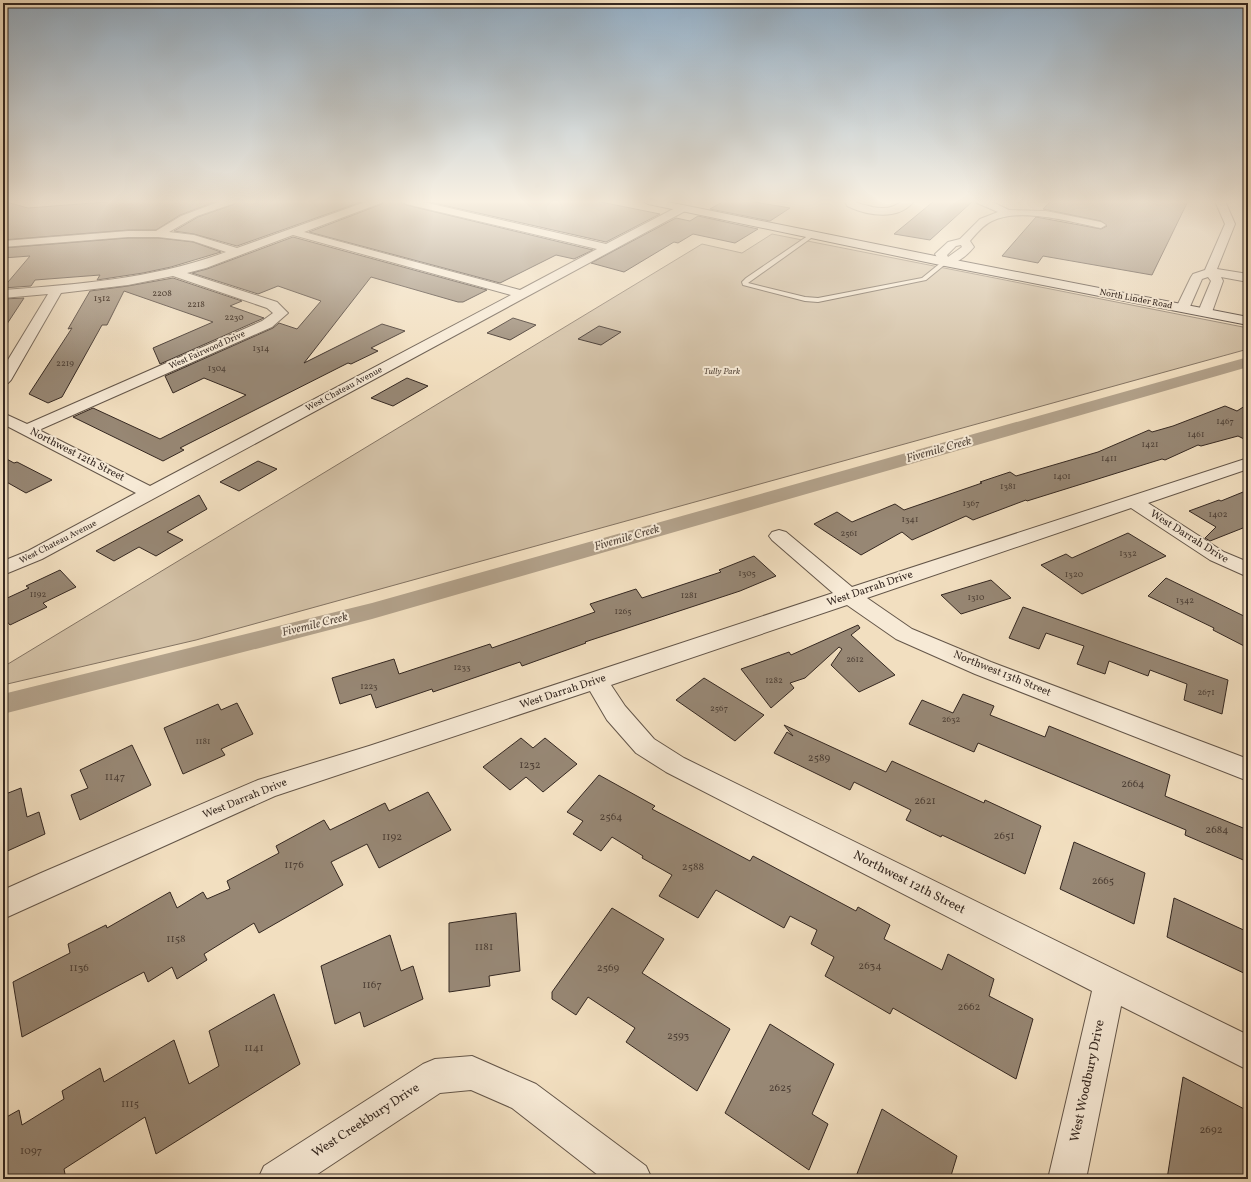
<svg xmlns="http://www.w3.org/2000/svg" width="1251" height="1182" viewBox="0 0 1251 1182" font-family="Vollkorn,serif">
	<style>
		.green { fill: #d2c0a5; stroke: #847463 }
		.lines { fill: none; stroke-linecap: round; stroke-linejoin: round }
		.canal { fill: #b2a18a; fill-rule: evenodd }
		.building { fill: #978774; stroke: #352821 }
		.lane-casing { stroke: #645649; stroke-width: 2 }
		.street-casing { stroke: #645649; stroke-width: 2 }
		.secondary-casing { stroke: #352821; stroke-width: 2 }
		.lane { fill: #f7ead6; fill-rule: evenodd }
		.street { fill: #f7ead6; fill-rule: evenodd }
		.secondary { fill: #f7ead6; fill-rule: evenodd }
		.labels { text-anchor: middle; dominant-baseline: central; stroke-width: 4; stroke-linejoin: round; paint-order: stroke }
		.number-label { font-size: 9px; fill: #4e4036 }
		.far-street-label { font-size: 9px; fill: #352821; stroke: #f7ead6 }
		.far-park-label { font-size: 9px; font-style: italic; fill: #5c4e42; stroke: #f7ead6 }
		.street-label { font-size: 11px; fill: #352821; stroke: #f7ead6 }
		.near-number-label { font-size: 11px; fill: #4e4036 }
		.water-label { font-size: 12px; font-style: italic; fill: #5a4c40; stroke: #f7ead6 }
		.near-street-label { font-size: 13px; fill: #352821; stroke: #f7ead6 }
	</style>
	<rect width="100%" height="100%" fill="#f2dfc0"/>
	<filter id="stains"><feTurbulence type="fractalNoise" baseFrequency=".005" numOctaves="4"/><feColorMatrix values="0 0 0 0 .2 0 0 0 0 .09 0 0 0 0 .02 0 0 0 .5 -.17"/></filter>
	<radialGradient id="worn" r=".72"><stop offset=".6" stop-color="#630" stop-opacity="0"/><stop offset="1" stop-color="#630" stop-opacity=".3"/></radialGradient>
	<path class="green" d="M772 234 1248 328V349L196 640 3 685V667L702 244 742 253Z"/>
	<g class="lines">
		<path class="canal" d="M1248 357V367L372 619 3 714V694L372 603Z"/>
	</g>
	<g class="building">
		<path d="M3 201 28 208 119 201H217L180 215 156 230H128L3 240Z"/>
		<path d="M237 201H364L237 246 194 234 174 231 198 217 235 204Z"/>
		<path d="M383 201H400L406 205 593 250 574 259 556 255 500 283 309 232 382 204Z"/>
		<path d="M425 201H596L660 214 606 242Z"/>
		<path d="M724 201H749L790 208 770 221 710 209Z"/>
		<path d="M934 201H973L930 240 894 234Z"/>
		<path d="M1051 201H1188L1152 275 1043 256 1038 263 1002 256 1036 217 1101 229 1107 226 1101 221 1043 209Z"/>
		<path d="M698 216 758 229 735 243 693 234 678 243 674 242 624 272 591 263 676 218 690 221Z"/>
		<path d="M293 237 487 290 463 302H458L371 277 304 363 382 324 405 331 371 348 378 351 351 364 348 363 251 412 180 448 184 450 163 461 73 417 93 408 160 439 246 395 204 378 173 393 165 376 273 328 279 323 297 329 321 301 278 286 258 294 192 273 207 269Z"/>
		<path d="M128 238H158L193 242 221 252 171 267 143 273 97 280 100 275 35 280 31 286 3 288 30 256 3 258V248Z"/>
		<path d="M173 278 242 301 230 306 264 318 160 364 153 348 213 322 124 291 107 325H102L62 397 48 403 29 394 72 328 68 329 90 291 128 286Z"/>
		<path d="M24 298 3 330V299Z"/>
		<path d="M513 318 536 325 510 340 487 333Z"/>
		<path d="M599 326 621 332 601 345 578 339Z"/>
		<path d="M407 378 428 386 393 406 371 398Z"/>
		<path d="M1248 404V441L1238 436 1201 446 1198 445 1165 460 1162 459 1027 501 1026 500 973 520 966 516 912 540 902 532 861 555 814 524 837 512 852 522 895 504 904 510 982 483 980 482 1010 472 1016 476 1098 452 1149 430 1152 432 1173 426 1225 406 1237 411Z"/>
		<path d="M3 457 14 463 17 462 52 480 26 493 3 480Z"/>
		<path d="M258 461 277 469 239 491 220 482Z"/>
		<path d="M1248 490V526L1210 541 1205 538 1216 527 1189 511 1219 500 1221 501Z"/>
		<path d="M199 495 207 509 167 532 183 540 156 556 139 547 114 561 96 551Z"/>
		<path d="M1128 533 1166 556 1082 594 1041 565 1066 554 1072 558Z"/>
		<path d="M754 556 776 576 740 591 585 642 586 643 522 666 520 662 433 692 432 689 376 708 371 694 340 704 332 678 394 659 399 674 490 644 492 648 595 612 590 604 636 589 642 598 721 572 719 570Z"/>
		<path d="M60 570 76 587 43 603 47 607 10 625 3 617V600L29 588 26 586Z"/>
		<path d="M1166 578 1248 618V648L1213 630 1214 628 1148 596Z"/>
		<path d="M991 580 1011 598 961 614 941 595Z"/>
		<path d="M1023 607 1228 680 1222 714 1184 700 1187 684 1150 670 1148 676 1109 661 1105 674 1077 664 1084 646 1046 633 1039 649 1009 638Z"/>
		<path d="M858 625 860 628 851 635 895 675 859 692 831 665 842 649 839 647 805 678 790 683 794 688 771 708 741 669 789 652 791 655Z"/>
		<path d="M704 678 764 715 735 741 676 700Z"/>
		<path d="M963 694 994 706 990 715 1045 737 1049 726 1170 775 1165 796 1248 830V862L1185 835 1186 830 978 743 974 752 909 724 922 700 953 713Z"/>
		<path d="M237 703 253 734 221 749 225 755 183 774 164 728 218 704 221 710Z"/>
		<path d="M784 725 886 772 892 761 984 803 985 800 1041 826 1025 874 942 835 941 837 906 820 911 810 854 782 850 790 774 753 787 732 793 736Z"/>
		<path d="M521 738 533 748 545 738 577 764 543 792 526 777 510 790 483 767Z"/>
		<path d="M132 745 151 785 80 820 71 795 88 788 80 770Z"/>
		<path d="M599 775 655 806 652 809 750 861 753 856 856 911 858 907 890 925 884 939 942 970 948 954 994 979 989 996 1033 1019 1016 1079 893 1008 890 1014 825 976 834 957 811 944 817 930 790 916 784 928 716 890 698 918 659 896 672 875 642 858 643 856 612 837 601 851 573 834 583 821 567 812Z"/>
		<path d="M21 788 27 817 39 812 45 834 3 853V795Z"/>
		<path d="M428 792 451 830 379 868 367 844 331 862 343 885 259 933 254 923 204 954 207 960 177 979 172 967 148 982 144 972 22 1037 13 982 70 953 68 944 106 925 107 928 170 892 177 908 203 892 207 899 230 889 227 881 279 853 276 846 324 820 330 830 385 803 389 811Z"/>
		<path d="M1074 842 1145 873 1134 924 1060 889Z"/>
		<path d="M1174 898 1248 932V975L1167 937Z"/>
		<path d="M612 908 664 939 642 973 730 1029 697 1091 626 1042 635 1028 588 997 576 1015 552 999V992Z"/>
		<path d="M516 913 520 971 489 976 490 986 449 992V923Z"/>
		<path d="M390 935 401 971 413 966 423 999 364 1027 360 1012 335 1024 321 966Z"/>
		<path d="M274 994 300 1064 156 1154 145 1117 64 1169 66 1179H3V1119L19 1110 22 1125 64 1099 62 1091 100 1068 104 1082 174 1040 189 1084 219 1066 209 1031Z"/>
		<path d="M770 1024 834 1064 812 1114 828 1124 809 1170 725 1113Z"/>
		<path d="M1183 1077 1248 1111V1149L1245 1179H1167Z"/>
		<path d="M882 1109 957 1156 950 1179H855Z"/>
	</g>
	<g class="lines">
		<g class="lane-casing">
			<path id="lane" d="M812 233 815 235 814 236 748 283 805 297 818 298 922 278 943 261 948 262 926 280 818 302 805 301 743 285 742 282 746 278Z"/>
		</g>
		<g class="street-casing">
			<g id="street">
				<path d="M221 201H236L235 203 197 216 169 232 194 235 237 248 368 201H382L381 203 304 232 520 290 597 249 406 204 401 201H419L606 244 679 206 683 205 688 208 687 210 42 559 3 575V561L28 551 136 493 3 424V413L27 424 262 321 273 313 267 308 173 276 128 285 61 293 11 380 8 383 3 385V368L48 294 3 298V290C80 284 153 279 226 252L193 241 158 237H128L3 247V241L128 231H156L181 216ZM293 235 511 295 150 486 39 430 272 327 288 313 277 302 187 273 206 268Z"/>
				<path d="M845 201C858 201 870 209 884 208 896 208 897 202 905 201 908 200 911 201 914 201 899 221 868 216 847 206Z"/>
				<path d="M976 201H990L1009 210 1046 211 1101 222 1106 225 1101 228C1071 222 1021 207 992 221 983 225 976 234 970 241L974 247C967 256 953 267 941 265L935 254 948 242 960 239 980 219 998 212 977 203ZM961 245 962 247 948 257 947 255 956 246Z"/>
				<path d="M1215 201H1225L1235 224 1217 269 1248 274V282L1221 277 1223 281 1212 312 1210 315H1200L1198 312 1211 281 1208 277 1202 279 1188 311H1178L1176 308 1191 277 1193 274 1205 270 1225 224Z"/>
				<path d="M1248 458V469L1148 503 1224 552 1248 562V577L1210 560 1131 508 867 598 912 629 991 662 1248 759V781L975 674 896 639 847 605 611 685 625 706 654 739 684 758 1248 1035V1070L1121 1006 1086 1179H1048L1092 991 666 772 636 753 607 720 590 691 275 796 3 919V890L41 873 258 780 369 746 833 593 772 540 769 536 772 532 779 530 786 532 852 587Z"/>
				<path d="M472 1056 536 1084 646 1166 652 1179H603L512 1108 471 1090 440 1093 310 1179H258L264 1166 423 1064 435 1059Z"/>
			</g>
		</g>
		<g class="secondary-casing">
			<path id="secondary" d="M643 201H663L945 258 1248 317V325L945 266 648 204Z"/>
		</g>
		<use href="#lane" class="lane"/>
		<use href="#street" class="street"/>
		<use href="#secondary" class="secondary"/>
	</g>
	<linearGradient id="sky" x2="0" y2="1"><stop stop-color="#92acc2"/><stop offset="0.55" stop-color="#f9f1e3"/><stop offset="1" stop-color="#f9f1e3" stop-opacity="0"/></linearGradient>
	<rect width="1251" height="366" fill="url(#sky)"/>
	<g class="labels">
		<g class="number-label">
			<text x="162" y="293">2208</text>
			<text x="102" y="298">1312</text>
			<text x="196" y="304">2218</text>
			<text x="234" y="317">2230</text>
			<text x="261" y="348">1314</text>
			<text x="65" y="363">2219</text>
			<text x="217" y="368">1304</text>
			<text x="1225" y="421">1467</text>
			<text x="1196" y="434">1461</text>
			<text x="1150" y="444">1421</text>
			<text x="1109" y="458">1411</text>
			<text x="1062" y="476">1401</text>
			<text x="1008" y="486">1381</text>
			<text x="971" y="503">1367</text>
			<text x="1218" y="514">1402</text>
			<text x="910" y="519">1341</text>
			<text x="849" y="533">2561</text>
			<text x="1128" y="553">1332</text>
			<text x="747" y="573">1305</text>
			<text x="1074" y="574">1320</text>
			<text x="38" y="594">1192</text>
			<text x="689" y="595">1281</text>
			<text x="976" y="597">1310</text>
			<text x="1185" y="600">1342</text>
			<text x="623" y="611">1265</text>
			<text x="855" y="659">2612</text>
			<text x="462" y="667">1233</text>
			<text x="774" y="680">1282</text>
			<text x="369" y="686">1223</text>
			<text x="1206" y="692">2671</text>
			<text x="719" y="708">2567</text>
			<text x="951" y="719">2632</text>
			<text x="203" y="741">1181</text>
		</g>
		<g class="far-street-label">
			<text transform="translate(1136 299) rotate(11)">North Linder Road</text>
			<text transform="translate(207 350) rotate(-24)">West Fairwood Drive</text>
			<text transform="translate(344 389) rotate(-28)">West Chateau Avenue</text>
			<text transform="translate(58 542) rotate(-27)">West Chateau Avenue</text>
		</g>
		<g class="far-park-label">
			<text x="722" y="371">Tully Park</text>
		</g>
		<g class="street-label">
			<text transform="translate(77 455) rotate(27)">Northwest 12th Street</text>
			<text transform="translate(1189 537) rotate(32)">West Darrah Drive</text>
			<text transform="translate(870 589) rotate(-19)">West Darrah Drive</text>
			<text transform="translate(1002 674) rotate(22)">Northwest 13th Street</text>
			<text transform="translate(563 692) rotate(-18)">West Darrah Drive</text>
			<text transform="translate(245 799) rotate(-22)">West Darrah Drive</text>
		</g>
		<g class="near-number-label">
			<text x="819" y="758">2589</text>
			<text x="530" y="765">1232</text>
			<text x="115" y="777">1147</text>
			<text x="1133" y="784">2664</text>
			<text x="925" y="801">2621</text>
			<text x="611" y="817">2564</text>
			<text x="1217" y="830">2684</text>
			<text x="1004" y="836">2651</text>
			<text x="392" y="837">1192</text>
			<text x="294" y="865">1176</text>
			<text x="693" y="867">2588</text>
			<text x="1103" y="881">2665</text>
			<text x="176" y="939">1158</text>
			<text x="484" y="947">1181</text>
			<text x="870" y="966">2634</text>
			<text x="79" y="968">1136</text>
			<text x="608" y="968">2569</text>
			<text x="372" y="985">1167</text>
			<text x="969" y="1007">2662</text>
			<text x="678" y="1036">2593</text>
			<text x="254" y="1048">1141</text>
			<text x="780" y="1088">2625</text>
			<text x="130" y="1104">1115</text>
			<text x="1211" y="1130">2692</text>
			<text x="31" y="1151">1097</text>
		</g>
		<g class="water-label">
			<text transform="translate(939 450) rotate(-16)">Fivemile Creek</text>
			<text transform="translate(627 538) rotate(-16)">Fivemile Creek</text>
			<text transform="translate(315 625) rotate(-14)">Fivemile Creek</text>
		</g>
		<g class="near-street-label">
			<text transform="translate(909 883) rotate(27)">Northwest 12th Street</text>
			<text transform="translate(1088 1081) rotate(-78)">West Woodbury Drive</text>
			<text transform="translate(366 1121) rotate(-33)">West Creekbury Drive</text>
		</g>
	</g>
	<rect width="1251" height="1182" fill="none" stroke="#f2dfc0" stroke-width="16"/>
	<rect x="4" y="4" width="1243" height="1174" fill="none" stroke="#352821" stroke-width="2"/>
	<rect x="8" y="8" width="1235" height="1166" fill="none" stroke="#352821"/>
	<rect width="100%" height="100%" filter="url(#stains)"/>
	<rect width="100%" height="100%" fill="url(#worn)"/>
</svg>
